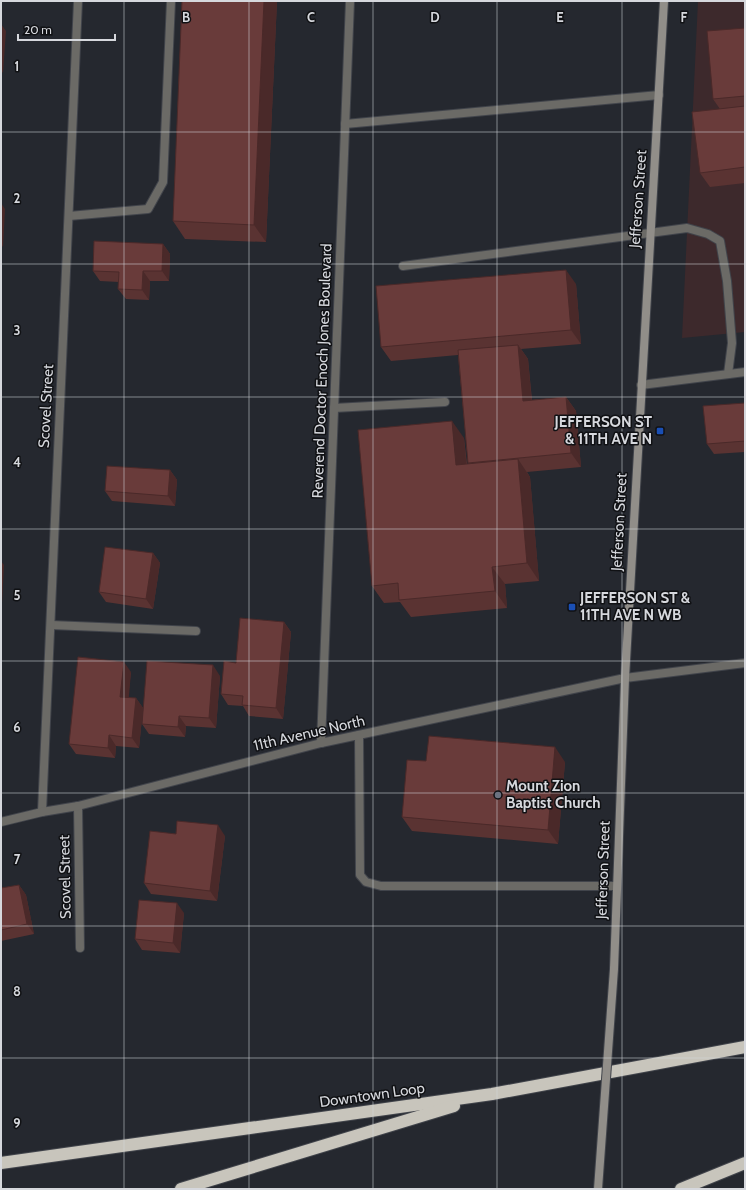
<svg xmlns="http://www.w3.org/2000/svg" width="746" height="1190" viewBox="0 0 746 1190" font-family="Cabin,sans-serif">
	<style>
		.commercial { fill: #3d292c }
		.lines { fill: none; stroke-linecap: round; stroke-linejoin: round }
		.lane-casing { stroke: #41444b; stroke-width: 10 }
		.street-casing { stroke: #41444b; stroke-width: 10 }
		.secondary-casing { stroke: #41444b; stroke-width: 10 }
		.highway-casing { stroke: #41444b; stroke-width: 14 }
		.lane { stroke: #6b6a66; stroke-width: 8 }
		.street { stroke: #6b6a66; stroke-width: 8 }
		.secondary { stroke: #918e89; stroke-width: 8 }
		.highway { stroke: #c8c5bc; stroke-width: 12 }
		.secondary-bridge-casing { stroke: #41444b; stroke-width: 10; stroke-linecap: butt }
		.secondary-bridge { stroke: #918e89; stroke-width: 8 }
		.wall { fill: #5a3332 }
		.shaded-wall { fill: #4a2929 }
		.building { fill: #693b3a; stroke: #4a2929 }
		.grid { fill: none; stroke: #d6d8dd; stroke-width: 1; stroke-opacity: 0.55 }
		.transit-dot { fill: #1a4fb4; stroke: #101114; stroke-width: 1.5 }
		.worship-dot { fill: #6b7280; stroke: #101114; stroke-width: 1.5 }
		.labels { text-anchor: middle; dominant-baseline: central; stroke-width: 3; stroke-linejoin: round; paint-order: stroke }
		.street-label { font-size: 15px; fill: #d6d8dd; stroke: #101114 }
		.poi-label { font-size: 15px; font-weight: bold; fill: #d6d8dd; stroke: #101114; text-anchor: start }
		.grid-label { font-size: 13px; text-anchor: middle; font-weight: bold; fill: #d6d8dd; stroke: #101114; stroke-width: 3; stroke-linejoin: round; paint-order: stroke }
	</style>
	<rect width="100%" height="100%" fill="#25282f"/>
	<path class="commercial" d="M698 1H745V332L682 338Z"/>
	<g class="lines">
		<g class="lane-casing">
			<g id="lane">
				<path d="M345 124 659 95"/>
				<path d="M69 216 148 209 163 182 171 1"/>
				<path d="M403 266 687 228 708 234 720 241 727 281 732 343 728 374"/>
				<path d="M334 408 445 402"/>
				<path d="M51 625 196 631"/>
				<path d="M625 678 745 663"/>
				<path d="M359 735 360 875 366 882 381 886H617"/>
			</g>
		</g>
		<g class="street-casing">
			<g id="street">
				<path d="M641 385 745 372"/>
				<path d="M321 743 350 1"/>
				<path d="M78 806 80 948"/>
				<path d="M42 812 78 1"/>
				<path d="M1 822 42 812 78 806 321 743 625 678"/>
			</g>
		</g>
		<g class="secondary-casing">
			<path id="secondary" d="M614 969 625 678 664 1"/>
		</g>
		<g class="highway-casing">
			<g id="highway">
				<path d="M1 1163 492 1094 745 1047"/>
				<path d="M181 1189 454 1106"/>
				<path d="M681 1189 745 1163"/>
			</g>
		</g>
		<use href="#lane" class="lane"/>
		<use href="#street" class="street"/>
		<use href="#secondary" class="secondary"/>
		<use href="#highway" class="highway"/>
		<g class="secondary-bridge-casing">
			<path id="secondary-bridge" d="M598 1189 614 969"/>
		</g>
		<use href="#secondary-bridge" class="secondary-bridge"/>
	</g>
	<g class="wall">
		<path d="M182 1H277L266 242 185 239 173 221Z"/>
		<path d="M745 28V183L710 187 700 173 720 109 713 99Z"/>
		<path d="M163 244 170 254 169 281H150L149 300 126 299 118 289 119 282 100 281 93 271Z"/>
		<path d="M576 284 581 344 521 349 528 359 532 400 566 397 576 411 581 467 527 472 530 477 539 581 505 584 507 608 411 617 400 602 384 603 372 586 464 438 467 464H469L468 463 458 355 391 361 381 347Z"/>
		<path d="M745 403V452L714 454 707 444Z"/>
		<path d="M170 470 177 480 175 506 112 501 105 491Z"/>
		<path d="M153 553 160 563 153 609 106 602 99 592Z"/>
		<path d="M284 622 291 632 283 719 249 716 243 706 228 705 221 694 236 663Z"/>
		<path d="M131 672 128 698H136L143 708 139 748 116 746 115 758 76 754 69 744Z"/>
		<path d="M220 676 216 728 186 726 185 737 149 734 142 724Z"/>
		<path d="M426 761 565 762 558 844 412 831 402 817Z"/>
		<path d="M176 834 225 836 217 901 151 894 144 883Z"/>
		<path d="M19 885 26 895 34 934 1 941V888Z"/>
		<path d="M184 913 180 953 142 950 135 939Z"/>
	</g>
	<g class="shaded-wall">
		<path d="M264 1H277L266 242 254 225Z"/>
		<path d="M1 24 6 31 3 73 1 70Z"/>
		<path d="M1 203 5 209 3 247 1 244Z"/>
		<path d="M163 244 170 254 169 281 162 271Z"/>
		<path d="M1 259 2 260 1 275Z"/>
		<path d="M566 270 576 284 581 344 571 330Z"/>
		<path d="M143 271 150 281 149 300 142 290Z"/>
		<path d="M518 345 528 359 533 416 523 401Z"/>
		<path d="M566 397 576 411 581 467 571 453Z"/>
		<path d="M452 421 464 438 468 483 456 465Z"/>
		<path d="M518 459 530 477 539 581 527 563Z"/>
		<path d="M170 470 177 480 175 506 168 496Z"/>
		<path d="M153 553 160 563 153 609 146 599Z"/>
		<path d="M1 561 4 565 2 603 1 601Z"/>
		<path d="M492 567 505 584 507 608 495 591Z"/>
		<path d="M284 622 291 632 283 719 276 708Z"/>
		<path d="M124 662 131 672 128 707 120 697Z"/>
		<path d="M213 665 220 676 216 728 209 718Z"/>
		<path d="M136 698 143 708 139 748 132 738Z"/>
		<path d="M179 716 186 726 185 737 178 727Z"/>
		<path d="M109 735 116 746 115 758 108 748Z"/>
		<path d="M555 747 565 762 558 844 548 830Z"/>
		<path d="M218 825 225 836 217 901 210 891Z"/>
		<path d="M19 885 26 895 34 934 27 924Z"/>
		<path d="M177 903 184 913 180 953 173 943Z"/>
	</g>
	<g class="building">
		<path d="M182 1H264L254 225 173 221Z"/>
		<path d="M745 28V96L713 99 707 31Z"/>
		<path d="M745 106V167L700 173 692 112Z"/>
		<path d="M94 241 163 244 162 271H143L142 290 118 289 119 272 93 271Z"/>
		<path d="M566 270 571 330 381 347 376 286Z"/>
		<path d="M518 345 523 401 566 397 571 453 468 463 458 350Z"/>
		<path d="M745 403V441L707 444 703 406Z"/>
		<path d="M452 421 456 465 518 459 527 563 492 567 495 591 399 600 398 583 372 586 358 430Z"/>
		<path d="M107 466 170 470 168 496 105 491Z"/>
		<path d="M105 547 153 553 146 599 99 592Z"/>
		<path d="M240 618 284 622 276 708 242 705 243 696 221 694 224 661 236 663Z"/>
		<path d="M78 657 124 662 120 697 136 698 132 738 109 735 108 748 69 744Z"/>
		<path d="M147 661 213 665 209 718 179 716 178 727 142 724Z"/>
		<path d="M429 736 555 747 548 830 402 817 407 760 426 761Z"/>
		<path d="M177 821 218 825 210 891 144 883 150 831 176 834Z"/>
		<path d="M19 885 27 924 1 930V888Z"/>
		<path d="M139 900 177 903 173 943 135 939Z"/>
	</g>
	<path class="grid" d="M124 1V1189M249 1V1189M373 1V1189M497 1V1189M622 1V1189M1 132H745M1 264H745M1 397H745M1 529H745M1 661H745M1 793H745M1 926H745M1 1058H745"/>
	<g class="transit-dot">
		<rect x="656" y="427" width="8" height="8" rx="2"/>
		<rect x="568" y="603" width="8" height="8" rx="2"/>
	</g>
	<circle class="worship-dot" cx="498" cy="795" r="4"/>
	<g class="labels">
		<g class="street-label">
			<text transform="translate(638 199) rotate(-86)">Jefferson Street</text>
			<text transform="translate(322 371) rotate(-88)">Reverend Doctor Enoch Jones Boulevard</text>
			<text transform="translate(46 406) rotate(-87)">Scovel Street</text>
			<text transform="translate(619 522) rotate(-87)">Jefferson Street</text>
			<text transform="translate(309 733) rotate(-13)">11th Avenue North</text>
			<text transform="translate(603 870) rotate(-88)">Jefferson Street</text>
			<text transform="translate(65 877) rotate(-91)">Scovel Street</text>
			<text transform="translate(372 1095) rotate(-8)">Downtown Loop</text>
		</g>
		<g class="poi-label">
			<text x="652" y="422" text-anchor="end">JEFFERSON ST<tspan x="652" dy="17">&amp; 11TH AVE N</tspan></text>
			<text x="580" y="598">JEFFERSON ST &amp;<tspan x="580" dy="17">11TH AVE N WB</tspan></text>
			<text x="506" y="786">Mount Zion<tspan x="506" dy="17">Baptist Church</tspan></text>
		</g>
	</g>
	<g class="grid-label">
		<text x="186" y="22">B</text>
		<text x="311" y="22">C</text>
		<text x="435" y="22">D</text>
		<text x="560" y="22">E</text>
		<text x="684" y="22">F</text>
		<text x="17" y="71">1</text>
		<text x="17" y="203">2</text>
		<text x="17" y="335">3</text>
		<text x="17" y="467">4</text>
		<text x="17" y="600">5</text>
		<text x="17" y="732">6</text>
		<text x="17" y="864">7</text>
		<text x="17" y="996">8</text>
		<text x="17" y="1128">9</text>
	</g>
	<rect width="746" height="1190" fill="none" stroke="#d6d8dd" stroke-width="4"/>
	<path d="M18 34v6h97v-6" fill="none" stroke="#d6d8dd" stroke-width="2"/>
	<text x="24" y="34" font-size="12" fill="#d6d8dd" stroke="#101114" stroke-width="3" paint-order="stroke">20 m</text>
</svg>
